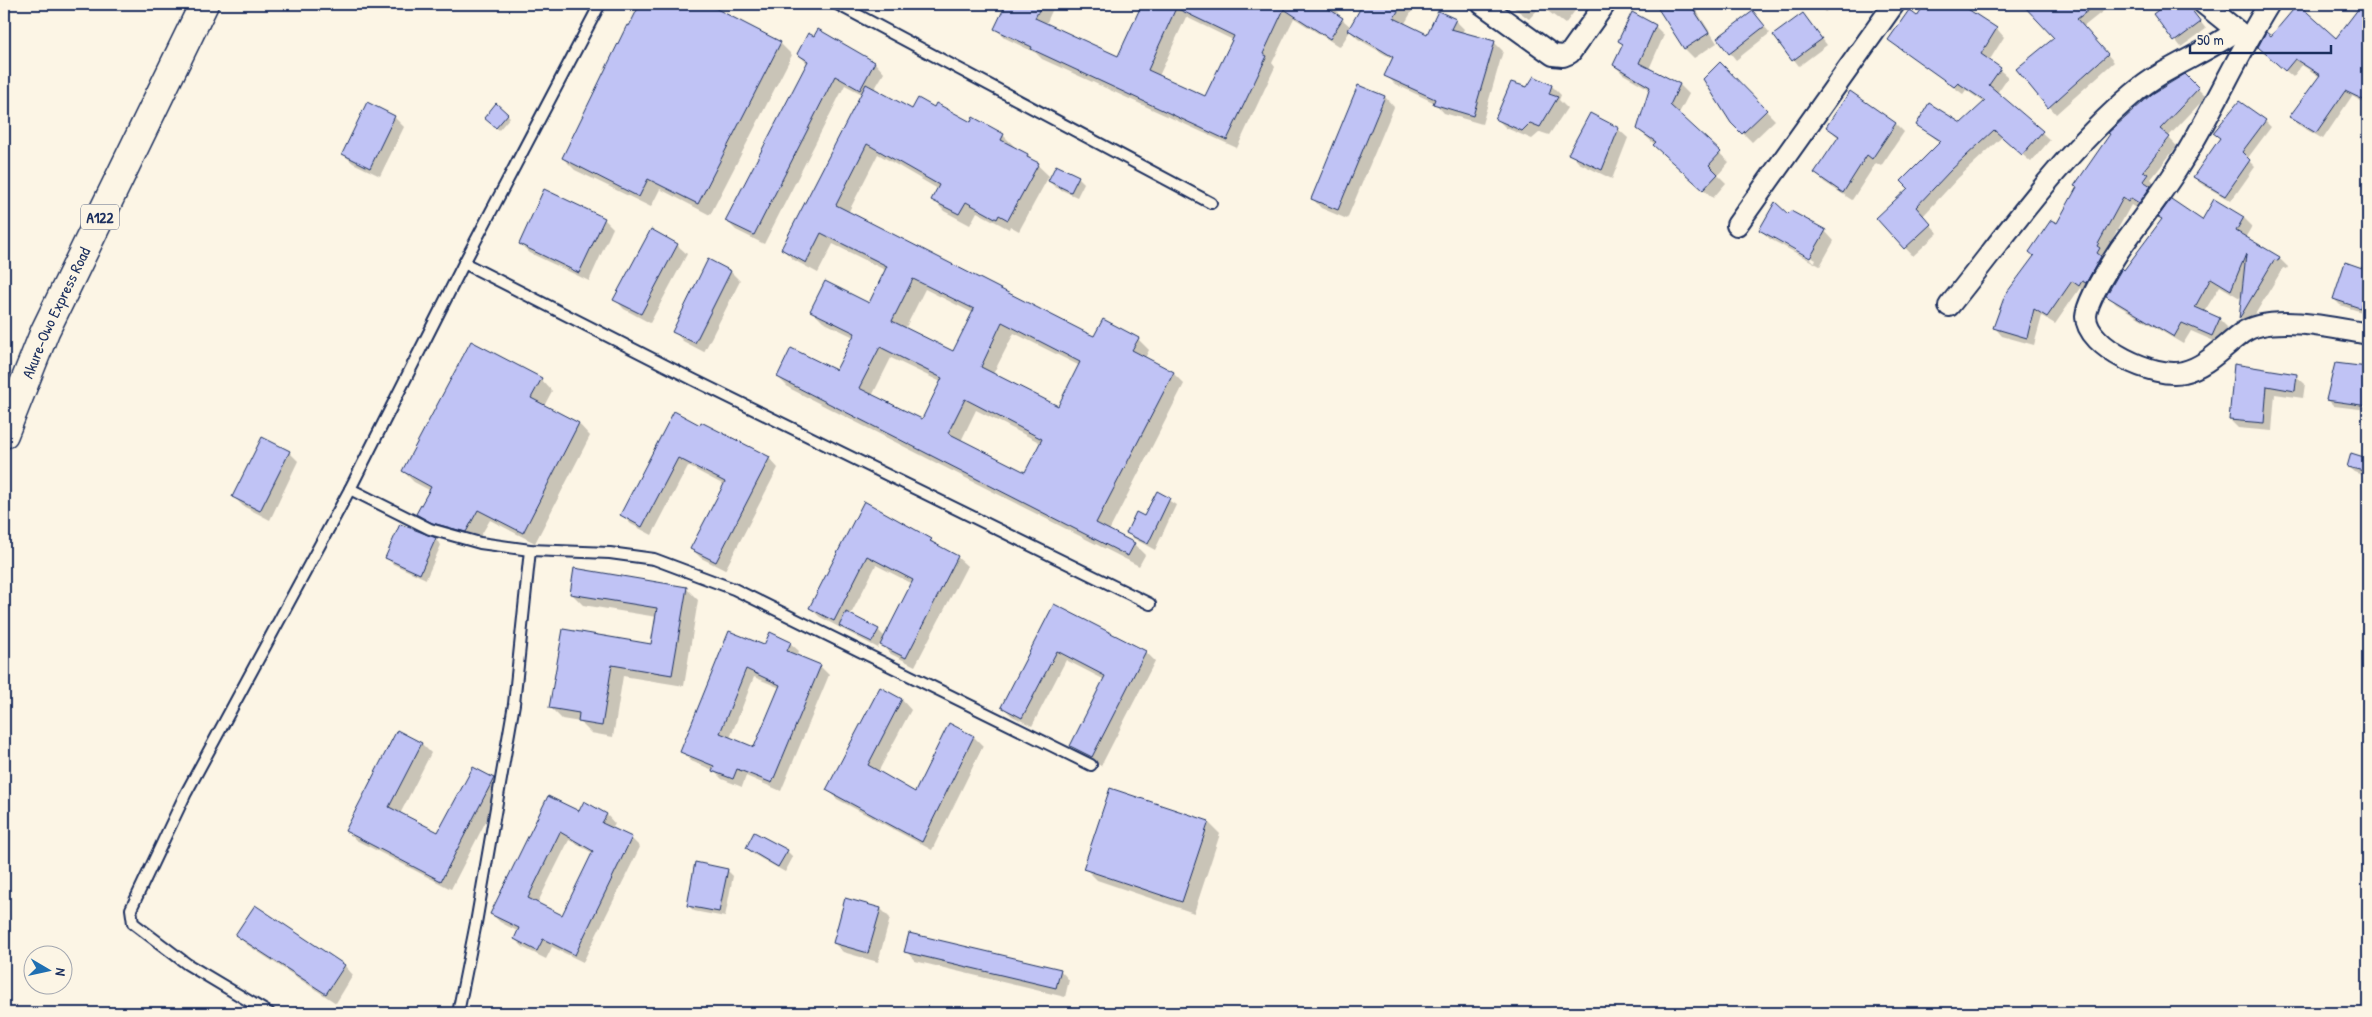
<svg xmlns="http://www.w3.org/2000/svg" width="2372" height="1017" viewBox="0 0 2372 1017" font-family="'Patrick Hand',sans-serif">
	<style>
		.shadow { fill: #0003; fill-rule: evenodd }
		.building { fill: #c0c3f5; stroke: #1b2f5e; fill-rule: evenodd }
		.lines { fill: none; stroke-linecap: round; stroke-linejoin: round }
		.service-casing { stroke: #1b2f5e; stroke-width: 14 }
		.minor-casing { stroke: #1b2f5e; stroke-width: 24 }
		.trunk-casing { stroke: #1b2f5e; stroke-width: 31 }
		.service { stroke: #fcf5e5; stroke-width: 10 }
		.minor { stroke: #fcf5e5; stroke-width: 20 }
		.trunk { stroke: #fcf5e5; stroke-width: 28 }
		.labels { text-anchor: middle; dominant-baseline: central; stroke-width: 5; stroke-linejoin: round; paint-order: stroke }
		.shield { fill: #fcf5e5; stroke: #5e6a86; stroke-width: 1 }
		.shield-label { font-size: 15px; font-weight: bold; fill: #1b2f5e }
		.street-label { font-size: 16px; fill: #1b2f5e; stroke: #fcf5e5 }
	</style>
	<rect width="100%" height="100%" fill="#fcf5e5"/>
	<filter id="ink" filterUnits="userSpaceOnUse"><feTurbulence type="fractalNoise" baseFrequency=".02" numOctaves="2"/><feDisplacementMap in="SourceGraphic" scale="10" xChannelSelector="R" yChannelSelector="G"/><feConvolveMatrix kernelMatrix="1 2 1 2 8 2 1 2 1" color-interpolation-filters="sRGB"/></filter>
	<g filter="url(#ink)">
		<g class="shadow">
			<path d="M641 4H703L780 43 792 55 710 215 660 189 651 207 575 170 563 158Z"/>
			<path d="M1007 4H1055L1046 24 1119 58 1143 4H1239L1252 10 1256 4H1330L1338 12 1337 15 1351 27 1365 4H1416L1404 25 1428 36 1455 20 1464 29 1462 33 1494 42 1503 51 1482 124 1444 113 1435 103 1395 84 1386 75 1393 59 1358 39 1350 31 1340 47 1294 18 1272 63 1275 67 1237 148 1042 59 1036 53 1005 38 996 29ZM1186 17 1233 40 1206 98 1159 76Z"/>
			<path d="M1509 4H1580L1565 24 1541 6 1529 19Z"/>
			<path d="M1656 4H1692L1717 43 1694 58 1685 49Z"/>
			<path d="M1818 4H1835L1825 12Z"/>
			<path d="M1926 4H1957L1997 29 2004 37 1989 61 2008 77 1997 93 2050 140 2031 162 2002 137 1958 178 1923 216 1938 233 1913 256 1877 218 1910 188 1941 143 1917 124 1962 125 1985 103 1966 90 1963 94 1889 40 1917 18Z"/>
			<path d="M2031 4H2112L2083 27 2114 62 2056 114 2017 69 2055 38 2027 7Z"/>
			<path d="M2168 4H2187L2206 29 2181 47 2155 14Z"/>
			<path d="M2363 4H2368V105L2352 96 2323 139 2297 124 2291 117 2320 77 2302 65 2293 77 2266 54 2271 37 2336 39Z"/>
			<path d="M1803 14 1827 45 1799 66 1775 35Z"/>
			<path d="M1758 19 1770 33 1736 60 1719 39Z"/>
			<path d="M1655 26 1664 35 1649 69 1680 85 1689 94 1678 115 1729 162 1718 175 1726 183 1713 198 1638 129 1651 90 1623 74 1614 65 1624 45 1620 41Z"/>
			<path d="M818 31 875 63 884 73 874 90 913 111 934 108 1003 135 1014 146 1013 148 1027 155 1049 176 1019 231 1010 226 1009 229 977 212 970 225 944 211 933 199 938 189 878 154 848 213 1095 338 1138 339 1149 350 1145 358 1173 373 1184 384 1109 531 1134 544 1145 555 1139 566 789 388 778 377 837 372 854 337 823 322 812 311 870 305 887 271 833 244 818 273 794 260 782 249 862 94 845 85 764 244 736 230 727 221 808 64 798 54ZM925 289 973 313 954 353 905 329ZM1014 333 1080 366 1059 407 993 374ZM891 358 941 382 922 421 872 396ZM976 410 1041 443 1026 474 961 441Z"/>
			<path d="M1720 64 1775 120 1752 142 1732 122Z"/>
			<path d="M2185 76 2206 97 2168 137 2177 146 2151 179 2155 183 2151 188 2158 195 2147 210 2139 205 2137 209 2131 205 2104 254 2107 256 2087 293 2080 288 2055 324 2042 316 2034 345 2002 336 1995 328 2057 225Z"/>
			<path d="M1535 78 1552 86 1561 95 1559 100 1567 108 1549 135 1540 132 1532 139 1506 128 1497 119 1528 89Z"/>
			<path d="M1359 86 1385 97 1394 107 1347 219 1321 208 1312 198Z"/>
			<path d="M1850 93 1896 124 1904 132 1881 166 1876 163 1852 200 1824 182 1816 173 1839 138 1827 127Z"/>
			<path d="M496 105 510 117 499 130 488 121Z"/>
			<path d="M394 117 404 127 380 176 353 163 343 154Z"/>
			<path d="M2265 121 2271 127 2247 159 2255 167 2231 201 2200 183 2194 177 2221 139 2215 133Z"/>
			<path d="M1618 129 1628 138 1612 179 1579 163 1570 153Z"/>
			<path d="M1078 177 1084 183 1077 197 1055 187 1049 181Z"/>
			<path d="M1788 215 1825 231 1834 241 1820 266 1770 239 1761 230ZM1770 234 1816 260 1815 262 1770 237Z"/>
			<path d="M2244 218 2252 226 2245 238 2279 258 2288 267 2287 269 2283 268 2248 326 2241 319 2244 290 2240 298 2220 286 2204 312 2219 319 2227 327 2221 344 2191 331 2183 344 2116 304 2108 295 2125 272 2202 222Z"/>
			<path d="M604 219 613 228 589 281 530 253 520 244Z"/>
			<path d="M677 245 687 254 650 323 624 309 615 299Z"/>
			<path d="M709 261 731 272 740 281 704 352 683 341 674 331Z"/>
			<path d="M2346 264 2368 271V314L2340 305 2334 299Z"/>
			<path d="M2336 364 2368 368V410L2334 406 2328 400Z"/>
			<path d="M2236 366 2296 376 2305 384 2303 398 2275 394 2272 431 2238 428 2230 420Z"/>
			<path d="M541 379 552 391 544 406 579 424 590 436 535 543 490 520 477 542 429 525 417 514 431 491 414 482 403 471Z"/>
			<path d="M674 413 769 458 778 468 725 570 701 558 692 549 724 485 688 466 652 535 631 524 622 515Z"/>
			<path d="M289 452 298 461 270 520 243 506 234 497Z"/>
			<path d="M2352 455 2368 459V477L2354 472 2348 467Z"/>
			<path d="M1157 493 1176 505 1155 550 1133 538 1127 532 1144 517Z"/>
			<path d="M864 502 931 540 939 547 957 557 967 566 915 666 891 654 880 644 878 648 820 617 810 608ZM876 565 913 584 885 637 878 630 850 616Z"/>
			<path d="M435 539 441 545 426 579 393 564 387 558Z"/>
			<path d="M686 588 698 600 684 686 623 676 613 737 591 733 580 722 562 719 550 707 564 631 652 645 657 617 583 605 571 593Z"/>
			<path d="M1054 606 1146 652 1155 661 1101 766 1081 755 1071 745 1105 680 1066 660 1032 726 1012 716 1002 706Z"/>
			<path d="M730 632 765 646 790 643 799 651 797 656 820 666 829 675 781 791 746 776 742 787 722 779 713 770 691 761 682 752ZM754 677 780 688 755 749 730 738Z"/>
			<path d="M881 689 902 700 911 710 878 772 915 793 949 725 974 737 983 746 932 850 837 799 828 789Z"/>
			<path d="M398 731 422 744 431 753 400 814 439 834 493 779 503 788 451 889 356 840 346 831Z"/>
			<path d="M549 797 579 813 584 803 607 815 615 824 612 829 631 838 640 847 583 962 552 947 546 959 524 948 515 939 519 932 500 922 491 913ZM569 840 593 853 562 916 537 904Z"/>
			<path d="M1208 822 1220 834 1194 913 1097 880 1085 868Z"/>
			<path d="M747 848 787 851 793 857 785 872 753 854Z"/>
			<path d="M727 870 733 876 725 917 694 911 688 905Z"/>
			<path d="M881 909 890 918 878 962 843 952 834 943Z"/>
			<path d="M237 935 344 965 353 975 336 1003 246 944Z"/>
			<path d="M906 951 1060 970 1069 980 1065 997 915 961Z"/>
		</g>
		<g class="building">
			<path d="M640 4H707L781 42 698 204 648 179 639 197 562 158 627 25 629 26Z"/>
			<path d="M1006 4H1042L1035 18 1118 56 1142 4H1321L1343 18 1330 39 1284 9 1263 54 1267 56 1227 140 1031 49 1032 47 994 29ZM1176 8 1234 36 1205 96 1148 70Z"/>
			<path d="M1363 4H1402L1394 18 1427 34 1438 11 1456 19 1451 29 1495 41 1473 116 1433 104 1435 99 1384 76 1393 57 1348 30Z"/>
			<path d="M1655 4H1690L1709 33 1684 49Z"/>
			<path d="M1925 4H1960L1997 28 1981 54 2001 68 1989 85 2043 131 2022 155 1994 130 1951 170 1916 207 1931 224 1904 249 1876 218 1908 188 1901 181 1941 141 1916 125 1929 103 1961 123 1985 101 1958 83 1954 87 1888 40 1909 10 1917 16Z"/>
			<path d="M2022 4H2097L2077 19 2108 54 2048 108 2016 69 2054 38Z"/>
			<path d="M2166 4H2187L2201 22 2174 42 2153 14Z"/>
			<path d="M2298 4 2336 38 2362 4H2368V102L2345 91 2316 133 2289 117 2320 75 2295 59 2285 71 2258 47 2266 32 2271 36Z"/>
			<path d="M1753 11 1765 26 1729 54 1717 38Z"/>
			<path d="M1632 12 1656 25 1639 63 1680 84 1670 105 1721 152 1709 165 1718 174 1703 190 1653 145 1656 142 1637 129 1650 87 1613 65 1623 44 1618 41Z"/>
			<path d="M1803 13 1822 39 1792 61 1773 35Z"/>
			<path d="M818 29 875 62 860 90 835 76 754 235 725 221 808 61 797 54 808 33 814 36Z"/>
			<path d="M1720 62 1767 110 1742 134 1731 123 1703 79Z"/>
			<path d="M2185 74 2199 88 2160 129 2170 137 2143 171 2148 174 2143 181 2151 186 2139 203 2131 198 2128 202 2123 198 2097 246 2100 248 2097 253 2101 256 2086 283 2082 281 2079 286 2072 281 2047 317 2034 309 2027 338 1993 328 2005 295 2034 256 2029 252 2051 220 2057 223 2077 187 2074 186 2110 134 2108 133 2152 94Z"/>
			<path d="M1534 76 1552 85 1549 94 1558 97 1540 127 1530 123 1522 131 1495 119 1511 82 1527 87Z"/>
			<path d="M866 84 912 109 918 98 934 107 936 103 971 122 973 117 1004 134 1001 140 1028 154 1027 157 1039 163 1008 220 999 215 997 219 966 202 959 214 931 200 939 185 867 144 836 205 1087 333 1094 336 1103 319 1139 338 1132 350 1174 372 1096 523 1135 543 1128 556 777 377 791 348 836 370 855 333 810 311 825 281 869 303 887 266 821 233 806 263 781 249ZM913 279 974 309 953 351 892 321ZM1002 322 1080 362 1058 406 981 367ZM880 347 942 378 922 419 859 388ZM965 399 1042 439 1025 472 948 433Z"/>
			<path d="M1358 85 1385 96 1338 210 1311 199Z"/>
			<path d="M1850 91 1896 123 1872 159 1867 155 1843 193 1814 173 1839 136 1826 127Z"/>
			<path d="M2239 101 2266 120 2242 152 2250 160 2225 196 2193 177 2220 138 2213 133Z"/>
			<path d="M367 102 395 116 370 168 342 154Z"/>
			<path d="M496 103 508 114 496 128 484 118Z"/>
			<path d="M1590 113 1619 128 1602 170 1568 154Z"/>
			<path d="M1056 165 1079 176 1071 192 1048 181Z"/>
			<path d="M544 189 605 218 579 273 519 244Z"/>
			<path d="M2171 199 2202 220 2214 199 2244 217 2236 231 2280 257 2278 261 2274 260 2239 319 2246 254 2231 290 2211 278 2195 307 2220 318 2212 336 2182 323 2174 337 2106 296 2122 268 2124 270 2162 219 2158 217Z"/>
			<path d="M1775 202 1788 214 1791 211 1826 230 1810 258 1759 230Z"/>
			<path d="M651 229 678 244 641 314 613 300Z"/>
			<path d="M708 259 731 271 695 343 672 332Z"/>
			<path d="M2345 262 2368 270V281L2360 308 2333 299Z"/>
			<path d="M471 341 542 378 531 398 579 423 523 533 478 510 466 532 432 523 416 514 431 487 402 471Z"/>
			<path d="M2335 363 2368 367V406L2326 400Z"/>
			<path d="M2234 364 2297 374 2295 391 2267 386 2264 423 2229 420Z"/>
			<path d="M674 411 700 425 701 422 770 457 716 562 690 549 725 482 678 458 642 527 620 515Z"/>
			<path d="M262 437 290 451 260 511 232 497Z"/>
			<path d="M2351 453 2367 458 2364 471 2347 467Z"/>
			<path d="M1157 491 1170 498 1148 544 1126 533 1136 512 1144 516Z"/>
			<path d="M864 501 932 539 930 541 958 556 906 658 880 645 913 580 867 556 834 621 809 608Z"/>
			<path d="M400 524 436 538 420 574 385 558Z"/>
			<path d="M574 568 687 587 672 675 612 665 602 726 578 722 579 713 549 708 563 629 651 644 657 608 570 594Z"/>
			<path d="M1054 604 1146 651 1092 757 1070 746 1105 676 1057 651 1022 718 1001 707Z"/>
			<path d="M846 612 879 629 872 642 839 626Z"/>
			<path d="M729 631 764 645 770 632 791 642 787 651 821 665 772 783 737 769 733 779 712 771 714 766 680 752ZM746 669 780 685 754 747 720 733Z"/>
			<path d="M880 687 902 699 868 765 915 792 949 723 974 736 922 842 826 790Z"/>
			<path d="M397 730 422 743 389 807 438 832 473 767 494 778 441 881 345 831Z"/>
			<path d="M1110 788 1209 821 1182 902 1083 869Z"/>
			<path d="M548 796 579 811 584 801 607 814 602 823 632 837 575 955 543 939 537 951 514 939 519 928 490 914ZM560 832 593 851 562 915 528 898Z"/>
			<path d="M754 832 788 850 778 867 746 848Z"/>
			<path d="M695 862 728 869 719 912 687 906Z"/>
			<path d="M845 898 881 908 868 953 833 943Z"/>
			<path d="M255 905 345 965 326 994 235 935Z"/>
			<path d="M909 933 1061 969 1056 988 904 952Z"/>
		</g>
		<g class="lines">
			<g class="service-casing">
				<g id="service">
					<path d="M837 4 1211 203"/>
					<path d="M464 263 694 380 1150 604"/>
					<path d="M350 489 430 529 480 543 530 550 610 553 654 559 734 589 1091 765"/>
					<path d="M269 1013 187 964 133 923 131 909 185 795 350 489 464 263 600 4"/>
					<path d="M458 1013 476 923 514 704 530 550"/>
				</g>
			</g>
			<g class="minor-casing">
				<g id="minor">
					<path d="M1482 4 1553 55 1563 56 1570 53 1605 4"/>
					<path d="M2204 4 2245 37"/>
					<path d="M2269 4C2236 57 2211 116 2177 169 2160 196 2139 222 2120 249 2111 263 2087 300 2086 316 2086 348 2156 379 2183 372 2206 367 2223 347 2242 333 2270 313 2337 328 2368 334"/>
					<path d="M1737 225 1894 4"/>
					<path d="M1949 306C2007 234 2062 154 2133 94 2164 67 2203 55 2236 31"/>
				</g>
			</g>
			<g class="trunk-casing">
				<g id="trunk">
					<path id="s1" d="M4 434 45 331 204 4"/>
				</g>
			</g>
			<use href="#service" class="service"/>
			<use href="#minor" class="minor"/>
			<use href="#trunk" class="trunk"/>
		</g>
	</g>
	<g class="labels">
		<rect class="shield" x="81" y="204.5" width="38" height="25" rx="4"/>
		<g class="shield-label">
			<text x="100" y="217">A122</text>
		</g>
		<g class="street-label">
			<text stroke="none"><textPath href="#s1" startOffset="132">Akure-Owo Express Road</textPath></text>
		</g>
	</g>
	<rect width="2372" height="1017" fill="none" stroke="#fcf5e5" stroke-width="20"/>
	<rect x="10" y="10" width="2352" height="997" fill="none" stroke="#1b2f5e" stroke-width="2" filter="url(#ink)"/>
	<g transform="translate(48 970) rotate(99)"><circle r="24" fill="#fcf5e5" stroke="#a2a6af"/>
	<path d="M0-4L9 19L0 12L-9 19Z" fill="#1f6fb2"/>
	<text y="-8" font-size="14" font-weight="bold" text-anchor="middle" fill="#1b2f5e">N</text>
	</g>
	<path d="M2190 45v8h141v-8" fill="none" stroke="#1b2f5e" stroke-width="2.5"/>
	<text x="2197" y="45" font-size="15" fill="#1b2f5e" stroke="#fcf5e5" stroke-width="4" paint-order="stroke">50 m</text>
</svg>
